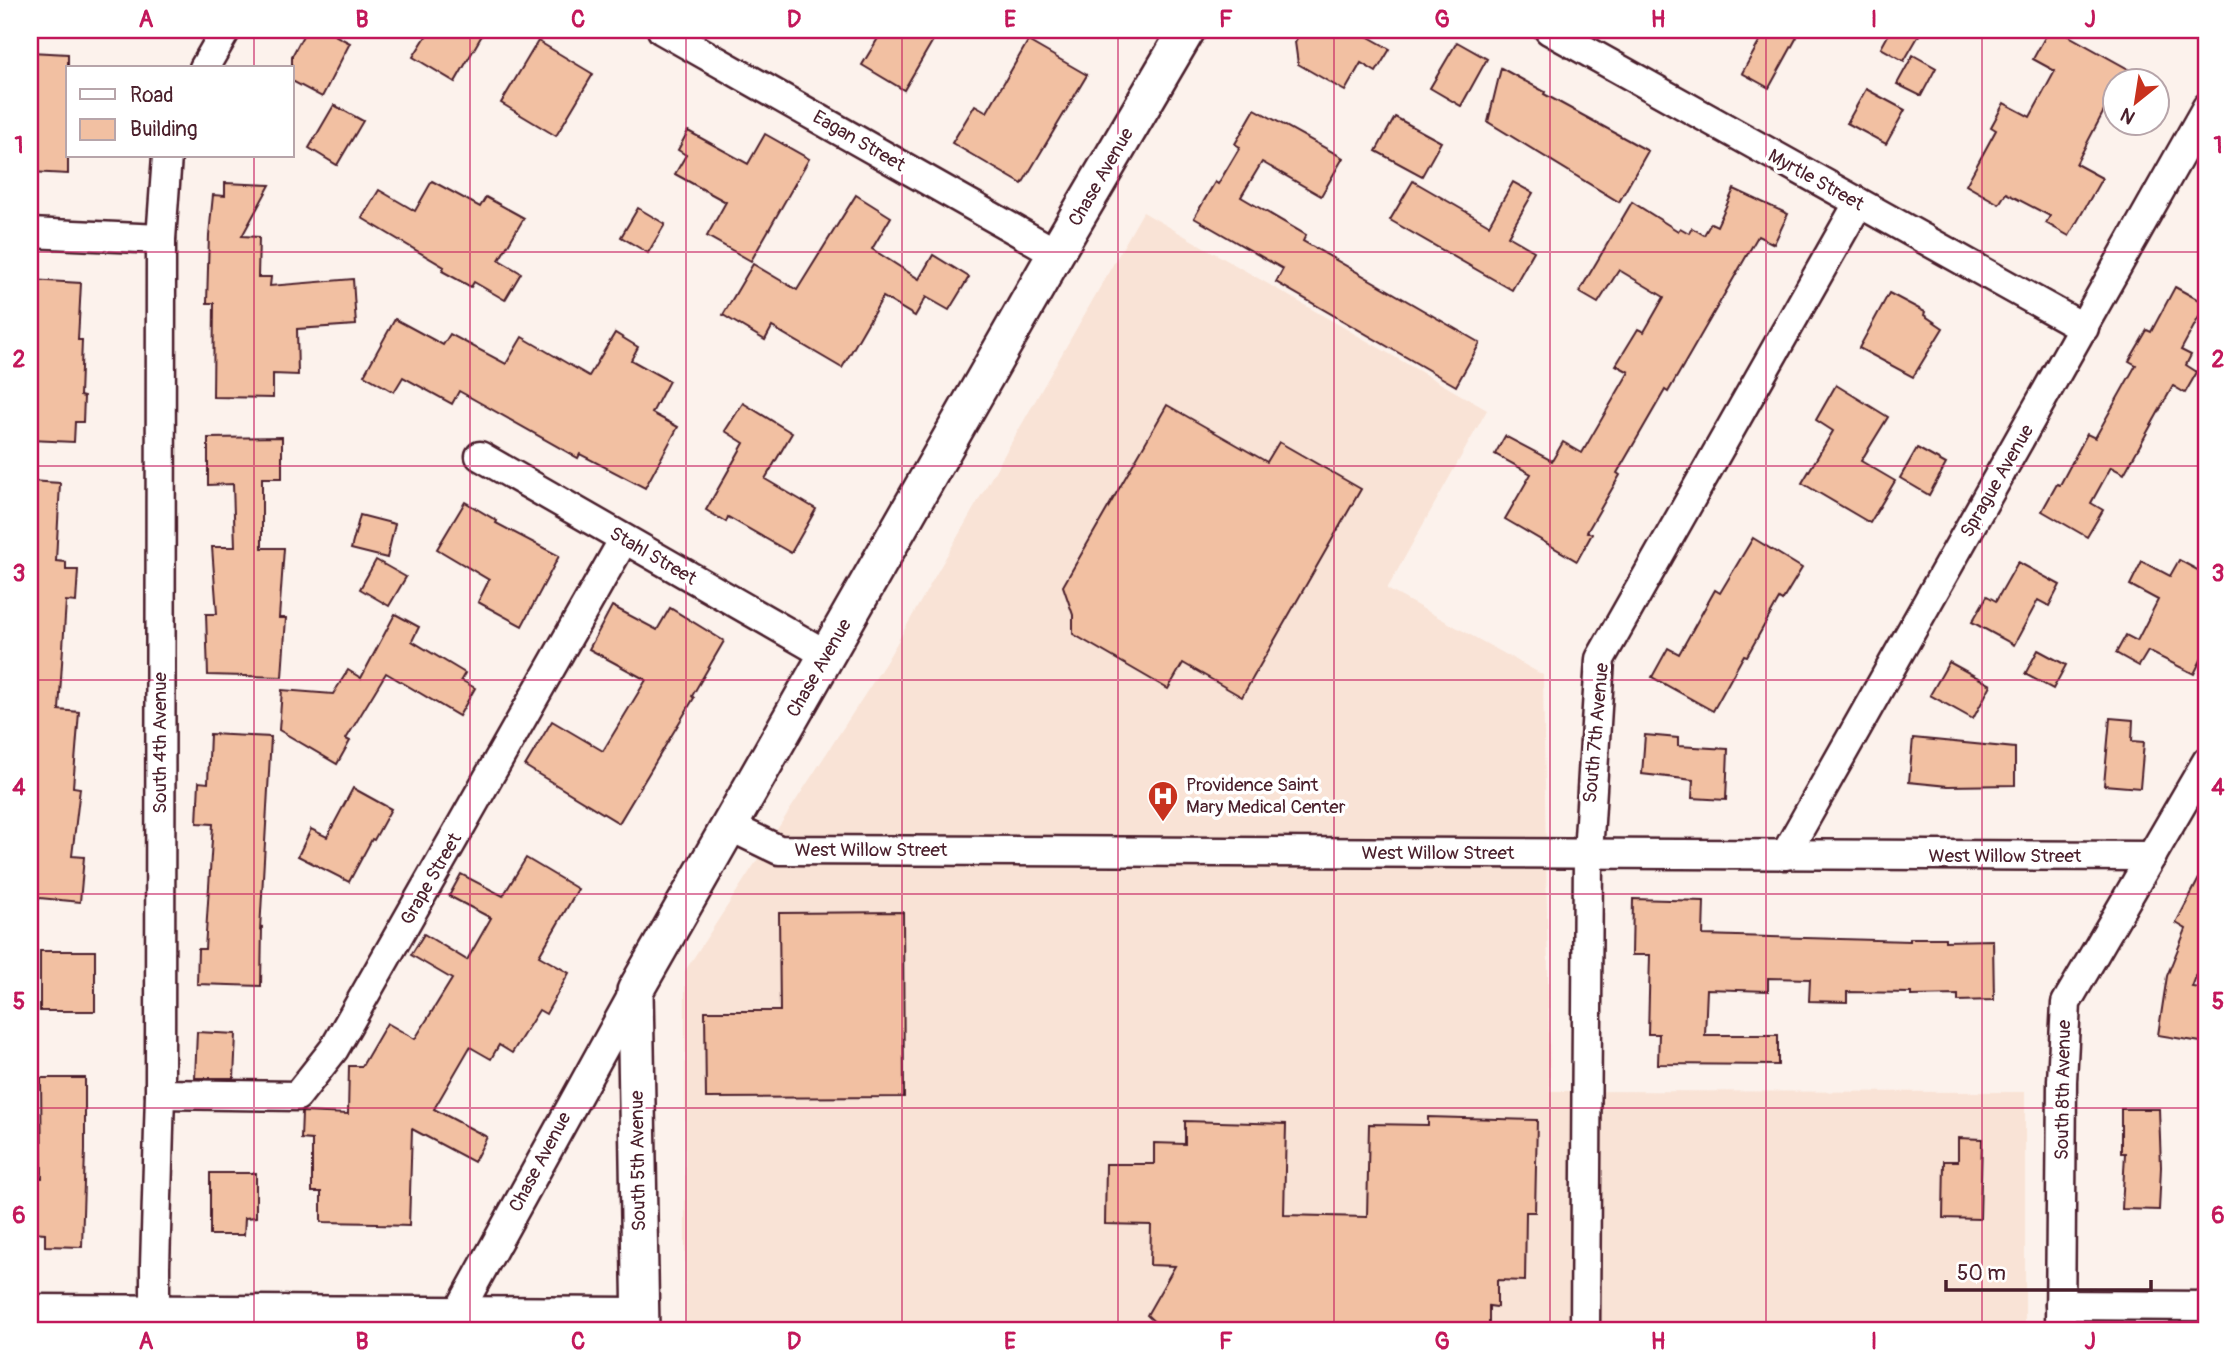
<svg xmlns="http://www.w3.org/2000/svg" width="2237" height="1360" viewBox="0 0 2237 1360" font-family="Pangolin,sans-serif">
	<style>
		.built { fill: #f9e3d6 }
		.building { fill: #f2c0a2; stroke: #4a1f2b; stroke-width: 2 }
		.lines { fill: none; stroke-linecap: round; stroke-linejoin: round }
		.minor-casing { stroke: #4a1f2b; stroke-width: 33 }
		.tertiary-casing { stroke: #4a1f2b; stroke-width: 40 }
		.minor { stroke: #fff; stroke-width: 28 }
		.tertiary { stroke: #fff; stroke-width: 35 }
		.grid { fill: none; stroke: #c2185b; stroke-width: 2; stroke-opacity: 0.55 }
		.labels { text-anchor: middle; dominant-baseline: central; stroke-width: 7; stroke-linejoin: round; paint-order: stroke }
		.street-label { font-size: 19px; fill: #4a1f2b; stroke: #fff }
		.poi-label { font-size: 19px; fill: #4a1f2b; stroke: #fff; text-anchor: start }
		.neatline { fill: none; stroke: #c2185b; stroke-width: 2.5 }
		.grid-label { font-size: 23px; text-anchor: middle; font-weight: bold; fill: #c2185b }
	</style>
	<rect width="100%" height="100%" fill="#fcf2ec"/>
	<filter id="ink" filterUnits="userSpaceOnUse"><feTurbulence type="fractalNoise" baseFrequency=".0143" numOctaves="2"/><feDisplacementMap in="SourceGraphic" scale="14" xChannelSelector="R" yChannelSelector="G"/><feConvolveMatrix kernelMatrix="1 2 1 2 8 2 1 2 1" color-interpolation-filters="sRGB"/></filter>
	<g filter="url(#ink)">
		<path class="built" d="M1143 212 1487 410 1387 589 1543 675 1550 1091 2025 1092V1330H685V971L886 662Z"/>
		<g class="building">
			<path d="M306 30H325L350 43 322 97 292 81V56Z"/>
			<path d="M430 30H485L455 82 413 57Z"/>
			<path d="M883 30H939L904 90 862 65Z"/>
			<path d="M1301 30H1356L1390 49 1376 72 1361 63 1345 91 1298 64 1295 42Z"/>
			<path d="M1766 30H1785L1797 37 1769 88 1742 73Z"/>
			<path d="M1891 30H1922L1904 61 1881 48Z"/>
			<path d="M2049 30H2058L2148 80H2115V90L2076 164 2102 178 2069 236 2046 223 2050 216 2006 193 1999 204 1966 185 1996 130 1991 127 2004 103 2030 117 2055 71 2033 59Z"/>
			<path d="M538 41 593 74 556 136 501 103Z"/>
			<path d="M1028 41 1087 75 1022 184 952 143 975 105 987 112Z"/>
			<path d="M1457 42 1487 59 1461 106 1430 88Z"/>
			<path d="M30 52 68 54V174L30 172Z"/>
			<path d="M1913 55 1936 68 1921 96 1897 84Z"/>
			<path d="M1501 68 1545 92 1544 94 1648 151 1619 202 1488 122Z"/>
			<path d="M1866 89 1905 110 1886 144 1847 123Z"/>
			<path d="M334 105 363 121 337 165 309 148Z"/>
			<path d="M1255 109 1343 158 1321 196 1262 162 1241 197 1306 235 1303 241 1480 343 1456 386 1276 282 1283 269 1194 218 1215 182 1218 184 1240 147 1235 144Z"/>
			<path d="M1395 117 1441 142 1422 176 1376 151Z"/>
			<path d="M688 131 748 164 765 134 809 159 751 261 707 236 726 202 675 174 686 155 678 150Z"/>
			<path d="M432 181 480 207 486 197 524 218 499 260 521 273 505 300 474 282 471 287 442 271 444 267 362 218 379 190 415 211Z"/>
			<path d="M1413 181 1489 225 1513 182 1533 193 1508 236 1534 251 1512 290 1390 220Z"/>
			<path d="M225 183 270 185 242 236 259 237 258 277H271L270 286 353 279 356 325 297 329 298 375 273 374V398L213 397 214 303H207L209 235 213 195 225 196Z"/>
			<path d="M1734 189 1788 214 1774 244 1758 236 1690 354 1668 392 1665 390 1617 473 1620 475 1587 532 1592 534 1577 561 1505 519 1531 474 1495 454 1505 436 1552 461 1563 442 1582 453 1629 372 1616 365 1638 329 1644 332 1664 297 1619 270 1598 303 1579 292 1632 202 1678 231 1680 228 1689 233 1692 228 1704 235 1711 223 1717 226Z"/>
			<path d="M856 195 891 217 872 249 919 279 933 255 969 277 949 310 926 297 915 316 883 297 842 368 772 327 765 340 723 315 753 264 797 290Z"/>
			<path d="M638 208 665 224 648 253 621 237Z"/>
			<path d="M30 280 81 283 78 340H82L80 396 84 397 83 422H75L74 442 30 440Z"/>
			<path d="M2175 287 2206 304 2181 350 2191 355 2186 365 2197 372 2185 393 2173 386 2124 474 2111 467 2091 503 2103 510 2087 537 2042 511 2057 484 2060 485 2087 434 2095 438 2136 365 2129 361 2147 330 2151 332Z"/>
			<path d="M1889 293 1925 312 1924 315 1943 328 1913 377 1859 348Z"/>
			<path d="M395 319 443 345 450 334 506 364 522 337 589 376 615 333 638 347 631 360 669 381 652 413 678 427 645 488 580 454 578 458 459 391 452 404 403 377 394 392 364 375Z"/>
			<path d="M1836 385 1888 417 1861 461 1895 481 1870 523 1802 483 1833 431 1816 420Z"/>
			<path d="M743 403 792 433 765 479 816 509 791 553 728 517 726 522 706 510 744 443 725 431Z"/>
			<path d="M1167 405 1267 462 1279 442 1361 489 1242 697 1183 663 1168 689 1073 634V615L1063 586Z"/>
			<path d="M282 437V478H262V548H284L279 618H286L282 677 208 675 206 614H217L212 547H235L233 484 208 485V438Z"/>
			<path d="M1917 448 1946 464 1929 495 1900 478Z"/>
			<path d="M30 481 60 483 56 561 66 562V570H78L76 602 66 601 59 710 79 712 73 787 80 788 72 856 84 857 80 902 30 897Z"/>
			<path d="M465 502 497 521 496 523 559 556 522 626 478 602 489 580 437 549Z"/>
			<path d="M360 515 395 524 387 558 351 549Z"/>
			<path d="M1753 538 1802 568 1782 601 1779 599 1747 656 1744 655 1713 711 1652 677 1668 648 1679 654 1715 590 1720 593Z"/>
			<path d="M376 560 406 577 389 606 360 589Z"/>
			<path d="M2179 560 2207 575V648L2194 674 2148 651 2139 666 2116 653 2126 635 2137 641 2158 600 2130 585 2142 561 2170 576Z"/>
			<path d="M2018 562 2060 585 2049 606 2038 600 2014 645 1972 622 1987 596 1996 601Z"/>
			<path d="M612 606 657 630 670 608 724 641 692 696 694 698 619 823 525 766 552 721 603 751 646 680 589 649Z"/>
			<path d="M395 614 419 627 412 641 465 673 461 680 475 688 459 716 386 673 346 739 350 741 337 764 279 730 282 690 333 694 348 670 361 678Z"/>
			<path d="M2038 650 2066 665 2053 689 2025 674Z"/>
			<path d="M1949 662 1991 685 1973 719 1930 695Z"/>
			<path d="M2110 718 2133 720 2132 741 2144 742 2140 788 2104 785Z"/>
			<path d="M210 734 271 737 260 930 262 926 261 986 197 984 198 949H205L213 824 197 823 199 782 208 783Z"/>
			<path d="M1645 735 1678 738V746L1728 749 1726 800 1692 798 1693 780 1642 774Z"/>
			<path d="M1913 738 2015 748V785L1948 786 1909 782Z"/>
			<path d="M353 788 391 809 374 840 372 839 349 882 298 856 311 829 327 837Z"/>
			<path d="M526 858 578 889 539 956 569 973 546 1014 539 1010 512 1053 499 1045 491 1059 470 1047 434 1109 487 1137 474 1162 412 1129 409 1226 377 1225V1223L321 1222V1192H312V1140L301 1139 302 1112 348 1114 349 1066H362L387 1023 415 1039 452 979 411 955 424 934 467 960 491 918 449 896 461 874 503 896Z"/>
			<path d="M2207 863V948L2192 987 2207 989V1043L2158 1035 2167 976 2186 929 2176 923Z"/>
			<path d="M1633 899 1704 901 1703 935 1910 941V938H1945V941L1993 940 1994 1000 1958 1001V995L1911 996V993L1847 992V1002L1809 1001 1810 979 1768 978V991L1707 989 1705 1035H1778V1065L1658 1064 1659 1034H1648L1650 955H1632Z"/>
			<path d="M903 912 904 1097 706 1098 705 1011H780L779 913Z"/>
			<rect x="40" y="951" width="55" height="60"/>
			<path d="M197 1032 236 1034 234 1078H195Z"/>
			<path d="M41 1078H85V1150L82 1247 45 1246V1233L32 1232 33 1178H42Z"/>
			<path d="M2121 1109H2159L2161 1167 2159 1210 2122 1209 2125 1153H2121Z"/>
			<path d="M1428 1117 1537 1120 1535 1212H1526L1525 1281 1497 1280V1307L1489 1306V1330H1163L1147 1315 1175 1266 1150 1265 1151 1225 1105 1224 1106 1164H1154V1143L1185 1144V1121L1286 1124 1284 1215 1367 1217 1369 1124 1428 1125Z"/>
			<path d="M1958 1138 1982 1139 1980 1219 1943 1218 1944 1161H1958Z"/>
			<path d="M210 1173H256V1217L245 1218 244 1235H210Z"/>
		</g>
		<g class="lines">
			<g class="minor-casing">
				<g id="minor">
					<path d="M662 30 1056 253"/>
					<path d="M1549 30 2084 328"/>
					<path d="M204 68 226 30"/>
					<path d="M30 233 161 239"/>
					<path d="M480 456 827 655"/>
					<path d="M729 826 779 850 2152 856"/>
					<path d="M1785 855 2207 107"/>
					<path d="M160 1094 297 1096 334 1049 624 539"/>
					<path d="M2060 1305 2207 1306"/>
					<path d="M30 1309 640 1312"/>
					<path d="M459 1311 635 991"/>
					<path d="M155 1330V1266L160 1094 161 239 167 156"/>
					<path d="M1585 1330 1588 854 1600 659 1858 204"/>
					<path d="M2060 1330 2062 1081 2066 1003 2207 761"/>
				</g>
			</g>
			<g class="tertiary-casing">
				<path id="tertiary" d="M641 1330 635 991 1056 253 1187 30"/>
			</g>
			<use href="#minor" class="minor"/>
			<use href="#tertiary" class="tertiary"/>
		</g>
	</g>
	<path class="grid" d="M254 30V68M470 30V1330M686 30V1330M902 30V1330M1118 30V1330M1334 30V1330M1550 30V1330M1766 30V1330M1982 30V1330M254 156V1330M30 252H2207M30 466H2207M30 680H2207M30 894H2207M30 1108H2207"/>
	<defs>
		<g id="hospital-pin" transform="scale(1.575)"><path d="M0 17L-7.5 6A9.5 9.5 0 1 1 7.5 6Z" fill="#c8321e" stroke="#fff"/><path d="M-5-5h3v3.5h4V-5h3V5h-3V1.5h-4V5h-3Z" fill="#fff"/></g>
	</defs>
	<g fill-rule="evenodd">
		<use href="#hospital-pin" x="1163" y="796"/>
	</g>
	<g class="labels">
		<g class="street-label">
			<text transform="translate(859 141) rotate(30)">Eagan Street</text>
			<text transform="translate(1101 177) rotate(-60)">Chase Avenue</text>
			<text transform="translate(1816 180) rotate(29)">Myrtle Street</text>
			<text transform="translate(1997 481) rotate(-60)">Sprague Avenue</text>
			<text transform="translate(653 556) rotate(30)">Stahl Street</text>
			<text transform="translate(819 668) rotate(-60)">Chase Avenue</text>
			<text transform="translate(1596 733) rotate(-85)">South 7th Avenue</text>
			<text transform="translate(160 743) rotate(-90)">South 4th Avenue</text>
			<text x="871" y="850">West Willow Street</text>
			<text x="1438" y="853">West Willow Street</text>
			<text x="2005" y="856">West Willow Street</text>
			<text transform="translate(431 879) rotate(-60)">Grape Street</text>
			<text transform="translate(2063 1090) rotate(-89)">South 8th Avenue</text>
			<text transform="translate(638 1161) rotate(-91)">South 5th Avenue</text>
			<text transform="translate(540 1162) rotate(-62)">Chase Avenue</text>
		</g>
		<g class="poi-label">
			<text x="1186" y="785">Providence Saint<tspan x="1186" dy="22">Mary Medical Center</tspan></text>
		</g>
	</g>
	<rect width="2237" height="1360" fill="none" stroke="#fff" stroke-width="77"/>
	<rect x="66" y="66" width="228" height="91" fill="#ffffff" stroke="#b7a5aa" stroke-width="2"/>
	<rect x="80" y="89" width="35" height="10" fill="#ffffff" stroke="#b7a5aa" stroke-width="2"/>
	<text x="130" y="102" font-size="21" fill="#4a1f2b">Road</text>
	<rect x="80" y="119" width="35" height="21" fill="#f2c0a2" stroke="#b7a5aa" stroke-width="2"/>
	<text x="130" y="136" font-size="21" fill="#4a1f2b">Building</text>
	<g transform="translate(2136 102) rotate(210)"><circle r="33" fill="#ffffff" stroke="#b7a5aa" stroke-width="2"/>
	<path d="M0-5L12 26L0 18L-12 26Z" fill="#c8321e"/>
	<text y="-10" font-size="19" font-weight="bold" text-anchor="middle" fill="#4a1f2b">N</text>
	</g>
	<path d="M1946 1280v10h205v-10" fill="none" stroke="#4a1f2b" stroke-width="3.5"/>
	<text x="1957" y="1280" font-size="21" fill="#4a1f2b" stroke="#ffffff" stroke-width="5" paint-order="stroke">50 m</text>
	<rect x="38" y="38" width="2160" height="1284" class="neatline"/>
	<g class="grid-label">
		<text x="146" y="27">A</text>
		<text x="362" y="27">B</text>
		<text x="578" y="27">C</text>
		<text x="794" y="27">D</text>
		<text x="1010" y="27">E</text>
		<text x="1226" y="27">F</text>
		<text x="1442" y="27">G</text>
		<text x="1658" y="27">H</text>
		<text x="1874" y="27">I</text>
		<text x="2090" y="27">J</text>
		<text x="19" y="153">1</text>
		<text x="2218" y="153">1</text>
		<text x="19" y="367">2</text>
		<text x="2218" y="367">2</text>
		<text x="19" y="581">3</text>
		<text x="2218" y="581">3</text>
		<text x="19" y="795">4</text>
		<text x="2218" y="795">4</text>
		<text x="19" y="1009">5</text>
		<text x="2218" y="1009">5</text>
		<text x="19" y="1223">6</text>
		<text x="2218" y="1223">6</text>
		<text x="146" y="1349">A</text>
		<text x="362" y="1349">B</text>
		<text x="578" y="1349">C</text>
		<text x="794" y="1349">D</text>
		<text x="1010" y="1349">E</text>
		<text x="1226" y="1349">F</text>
		<text x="1442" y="1349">G</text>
		<text x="1658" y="1349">H</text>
		<text x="1874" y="1349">I</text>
		<text x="2090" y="1349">J</text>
	</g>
</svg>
